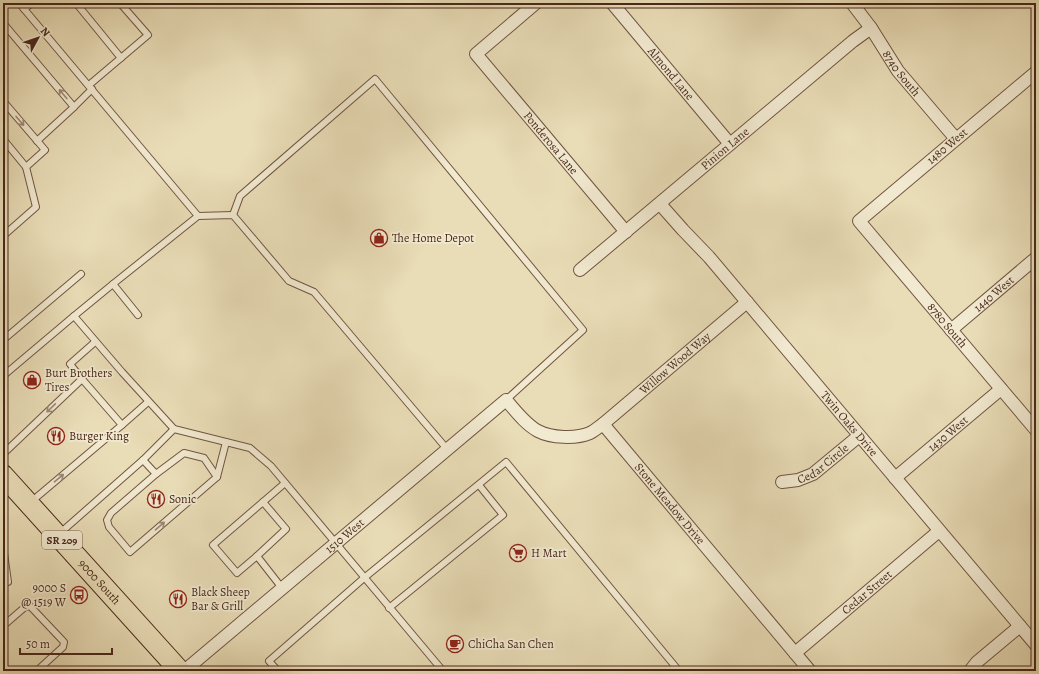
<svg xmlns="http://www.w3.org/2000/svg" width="1039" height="674" viewBox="0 0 1039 674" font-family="Alegreya,serif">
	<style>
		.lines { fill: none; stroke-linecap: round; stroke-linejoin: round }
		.lane-casing { stroke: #715541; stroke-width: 8 }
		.street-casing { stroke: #715541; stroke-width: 14 }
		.primary-casing { stroke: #49281a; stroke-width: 22 }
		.lane { stroke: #f1e9d0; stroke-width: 6 }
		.street { stroke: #f1e9d0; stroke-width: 12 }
		.primary { stroke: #e9ddb7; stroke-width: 20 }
		.oneway { stroke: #9d8875 }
		.labels { text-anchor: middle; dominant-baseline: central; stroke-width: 3.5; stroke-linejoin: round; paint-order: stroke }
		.shield { fill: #f1e9d0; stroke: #7b6251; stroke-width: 1 }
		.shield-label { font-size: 11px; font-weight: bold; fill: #49281a }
		.street-label { font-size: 12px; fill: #49281a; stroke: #f1e9d0 }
		.poi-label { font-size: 12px; fill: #49281a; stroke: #f1e9d0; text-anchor: start }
	</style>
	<rect width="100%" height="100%" fill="#e9ddb7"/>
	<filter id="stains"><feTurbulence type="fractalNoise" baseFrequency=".005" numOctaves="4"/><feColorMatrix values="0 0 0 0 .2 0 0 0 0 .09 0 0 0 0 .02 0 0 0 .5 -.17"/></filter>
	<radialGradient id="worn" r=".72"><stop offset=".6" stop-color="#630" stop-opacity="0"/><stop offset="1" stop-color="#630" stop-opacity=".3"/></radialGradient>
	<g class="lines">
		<g class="lane-casing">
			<g id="lane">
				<path d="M19 3 198 216 113 284 138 315"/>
				<path d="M76 3 121 58"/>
				<path d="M24 9 32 3"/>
				<path d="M3 23 74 107 37 141"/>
				<path d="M89 85 148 35 120 3"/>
				<path d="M3 101 45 150 26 167 36 207 3 236"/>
				<path d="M74 107 92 89"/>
				<path d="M3 139 26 167"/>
				<path d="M233 215 240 196 375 79 583 330 506 400"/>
				<path d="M198 216 233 215 289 281 314 292 447 449"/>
				<path d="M74 316 113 284"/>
				<path d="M3 340 81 274"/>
				<path d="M3 376 74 316 122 372 174 429 250 448 271 466 443 671"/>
				<path d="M82 379 70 364 95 342"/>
				<path d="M122 425 148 402"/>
				<path d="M3 454 82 379 122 425 32 501"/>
				<path d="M143 460 156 474 111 513 107 520 109 527 130 552 217 477 226 442"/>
				<path d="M156 474 184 453 204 458 217 477"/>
				<path d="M59 534 143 460 174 429"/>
				<path d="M3 546 8 582"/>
				<path d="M257 556 286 529 263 502"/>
				<path d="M282 588 257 556 237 573 213 545 285 483"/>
				<path d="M389 608 503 515 479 485"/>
				<path d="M3 626 25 607 30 606 64 642 63 647 40 668"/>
				<path d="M278 671 269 661 364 578 506 462 679 671"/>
			</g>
		</g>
		<g class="street-casing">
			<g id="street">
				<path id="s1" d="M536 3 476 54 626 232"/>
				<path id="s2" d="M612 3 730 144"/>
				<path id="s3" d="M852 3 871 28 898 71 956 139"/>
				<path id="s4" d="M1036 72 859 221 1036 430"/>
				<path id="s5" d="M660 204 683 230 709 257 1036 645"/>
				<path id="s6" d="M580 270 853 41 871 28"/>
				<path id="s7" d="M951 330 1036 258"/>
				<path id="s8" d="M603 424 810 671"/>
				<path id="s9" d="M895 478 1001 389"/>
				<path id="s10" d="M782 482 798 480 813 474 859 436"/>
				<path id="s11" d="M795 653 939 531"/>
				<path id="s12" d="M184 671 506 400C515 410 525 424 538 431 551 438 576 439 590 433 594 431 599 427 603 424L747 302"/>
				<path d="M970 671 977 662 1020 626"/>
			</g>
		</g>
		<g class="primary-casing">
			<g id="primary">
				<path id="s13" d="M3 475 180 671"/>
			</g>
		</g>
		<use href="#lane" class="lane"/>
		<use href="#street" class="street"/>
		<use href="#primary" class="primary"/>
	</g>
	<defs><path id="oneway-shaft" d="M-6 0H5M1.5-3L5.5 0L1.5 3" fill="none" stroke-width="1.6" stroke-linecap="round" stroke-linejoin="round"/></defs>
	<g class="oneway">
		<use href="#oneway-shaft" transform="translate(63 94) rotate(-130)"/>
		<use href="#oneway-shaft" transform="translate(20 121) rotate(49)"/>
		<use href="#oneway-shaft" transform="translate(51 408) rotate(136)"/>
		<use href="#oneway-shaft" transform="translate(59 478) rotate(-40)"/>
		<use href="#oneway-shaft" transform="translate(160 526) rotate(-41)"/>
	</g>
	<defs>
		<g id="shop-ring" transform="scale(0.9)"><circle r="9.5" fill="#f1e9d0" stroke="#8f2418" stroke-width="1.5"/><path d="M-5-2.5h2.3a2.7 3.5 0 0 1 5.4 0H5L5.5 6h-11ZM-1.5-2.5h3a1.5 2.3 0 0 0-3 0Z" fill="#8f2418"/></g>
		<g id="restaurant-ring" transform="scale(0.9)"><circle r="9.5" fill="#f1e9d0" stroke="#8f2418" stroke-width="1.5"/><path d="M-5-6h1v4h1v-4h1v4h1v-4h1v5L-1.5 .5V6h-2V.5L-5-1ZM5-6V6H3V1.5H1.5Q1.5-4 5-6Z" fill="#8f2418"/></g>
		<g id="supermarket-ring" transform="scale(0.9)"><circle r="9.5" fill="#f1e9d0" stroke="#8f2418" stroke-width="1.5"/><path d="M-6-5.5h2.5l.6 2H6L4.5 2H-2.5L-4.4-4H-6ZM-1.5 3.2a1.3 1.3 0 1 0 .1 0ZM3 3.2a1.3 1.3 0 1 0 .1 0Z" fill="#8f2418"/></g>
		<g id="bus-ring" transform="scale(0.9)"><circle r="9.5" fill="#f1e9d0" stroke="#8f2418" stroke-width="1.5"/><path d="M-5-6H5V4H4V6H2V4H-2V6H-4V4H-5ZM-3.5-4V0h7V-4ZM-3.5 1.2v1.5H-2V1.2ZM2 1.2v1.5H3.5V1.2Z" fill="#8f2418"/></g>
		<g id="cafe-ring" transform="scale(0.9)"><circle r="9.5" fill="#f1e9d0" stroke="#8f2418" stroke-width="1.5"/><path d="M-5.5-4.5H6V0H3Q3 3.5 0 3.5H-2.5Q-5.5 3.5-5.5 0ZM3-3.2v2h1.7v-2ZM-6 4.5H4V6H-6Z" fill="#8f2418"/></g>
	</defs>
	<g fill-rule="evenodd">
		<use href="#shop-ring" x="379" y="238"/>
		<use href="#shop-ring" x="32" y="380"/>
		<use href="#restaurant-ring" x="56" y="436"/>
		<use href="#restaurant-ring" x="156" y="499"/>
		<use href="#supermarket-ring" x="518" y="553"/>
		<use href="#bus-ring" x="79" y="595"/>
		<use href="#restaurant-ring" x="178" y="599"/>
		<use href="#cafe-ring" x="455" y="644"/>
	</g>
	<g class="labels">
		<rect class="shield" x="42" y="531" width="40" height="18" rx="3"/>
		<g class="shield-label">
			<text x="62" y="540">SR 209</text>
		</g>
		<g class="street-label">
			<text stroke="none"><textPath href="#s3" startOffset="86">8740 South</textPath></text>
			<text stroke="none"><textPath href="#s2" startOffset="92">Almond Lane</textPath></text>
			<text stroke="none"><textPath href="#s1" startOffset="195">Ponderosa Lane</textPath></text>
			<text transform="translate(947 146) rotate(-40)">1480 West</text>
			<text stroke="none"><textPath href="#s6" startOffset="189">Pinion Lane</textPath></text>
			<text stroke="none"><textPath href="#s7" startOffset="56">1440 West</textPath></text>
			<text stroke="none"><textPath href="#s4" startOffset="368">8780 South</textPath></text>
			<text stroke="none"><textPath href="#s12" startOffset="629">Willow Wood Way</textPath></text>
			<text stroke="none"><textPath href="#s5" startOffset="290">Twin Oaks Drive</textPath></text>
			<text stroke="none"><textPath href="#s9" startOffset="69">1430 West</textPath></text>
			<text stroke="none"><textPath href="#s10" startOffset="46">Cedar Circle</textPath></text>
			<text stroke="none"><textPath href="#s8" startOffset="104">Stone Meadow Drive</textPath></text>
			<text stroke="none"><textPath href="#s12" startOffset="210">1510 West</textPath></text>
			<text stroke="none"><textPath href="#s13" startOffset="144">9000 South</textPath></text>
			<text stroke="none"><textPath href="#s11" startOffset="94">Cedar Street</textPath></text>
		</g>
		<g class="poi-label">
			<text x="392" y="238">The Home Depot</text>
			<text x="45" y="373">Burt Brothers<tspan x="45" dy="14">Tires</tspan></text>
			<text x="69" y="436">Burger King</text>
			<text x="169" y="499">Sonic</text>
			<text x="531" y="553">H Mart</text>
			<text x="66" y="588" text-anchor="end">9000 S<tspan x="66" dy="14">@ 1519 W</tspan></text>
			<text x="191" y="592">Black Sheep<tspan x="191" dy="14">Bar &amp; Grill</tspan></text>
			<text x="468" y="644">ChiCha San Chen</text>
		</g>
	</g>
	<rect width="1039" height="674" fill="none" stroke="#e9ddb7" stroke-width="16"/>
	<rect x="4" y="4" width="1031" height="666" fill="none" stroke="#49281a" stroke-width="2"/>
	<rect x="8" y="8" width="1023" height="658" fill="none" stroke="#49281a"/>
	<g transform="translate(38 38) rotate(50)" stroke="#f1e9d0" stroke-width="3" paint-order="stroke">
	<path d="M0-3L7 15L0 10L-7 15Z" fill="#49281a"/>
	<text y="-6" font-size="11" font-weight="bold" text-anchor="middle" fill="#49281a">N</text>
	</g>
	<path d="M20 648v6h92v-6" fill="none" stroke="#49281a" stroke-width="2"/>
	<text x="26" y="648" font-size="12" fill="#49281a" stroke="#f1e9d0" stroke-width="3" paint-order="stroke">50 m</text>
	<rect width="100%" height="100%" filter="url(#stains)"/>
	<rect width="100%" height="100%" fill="url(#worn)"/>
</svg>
